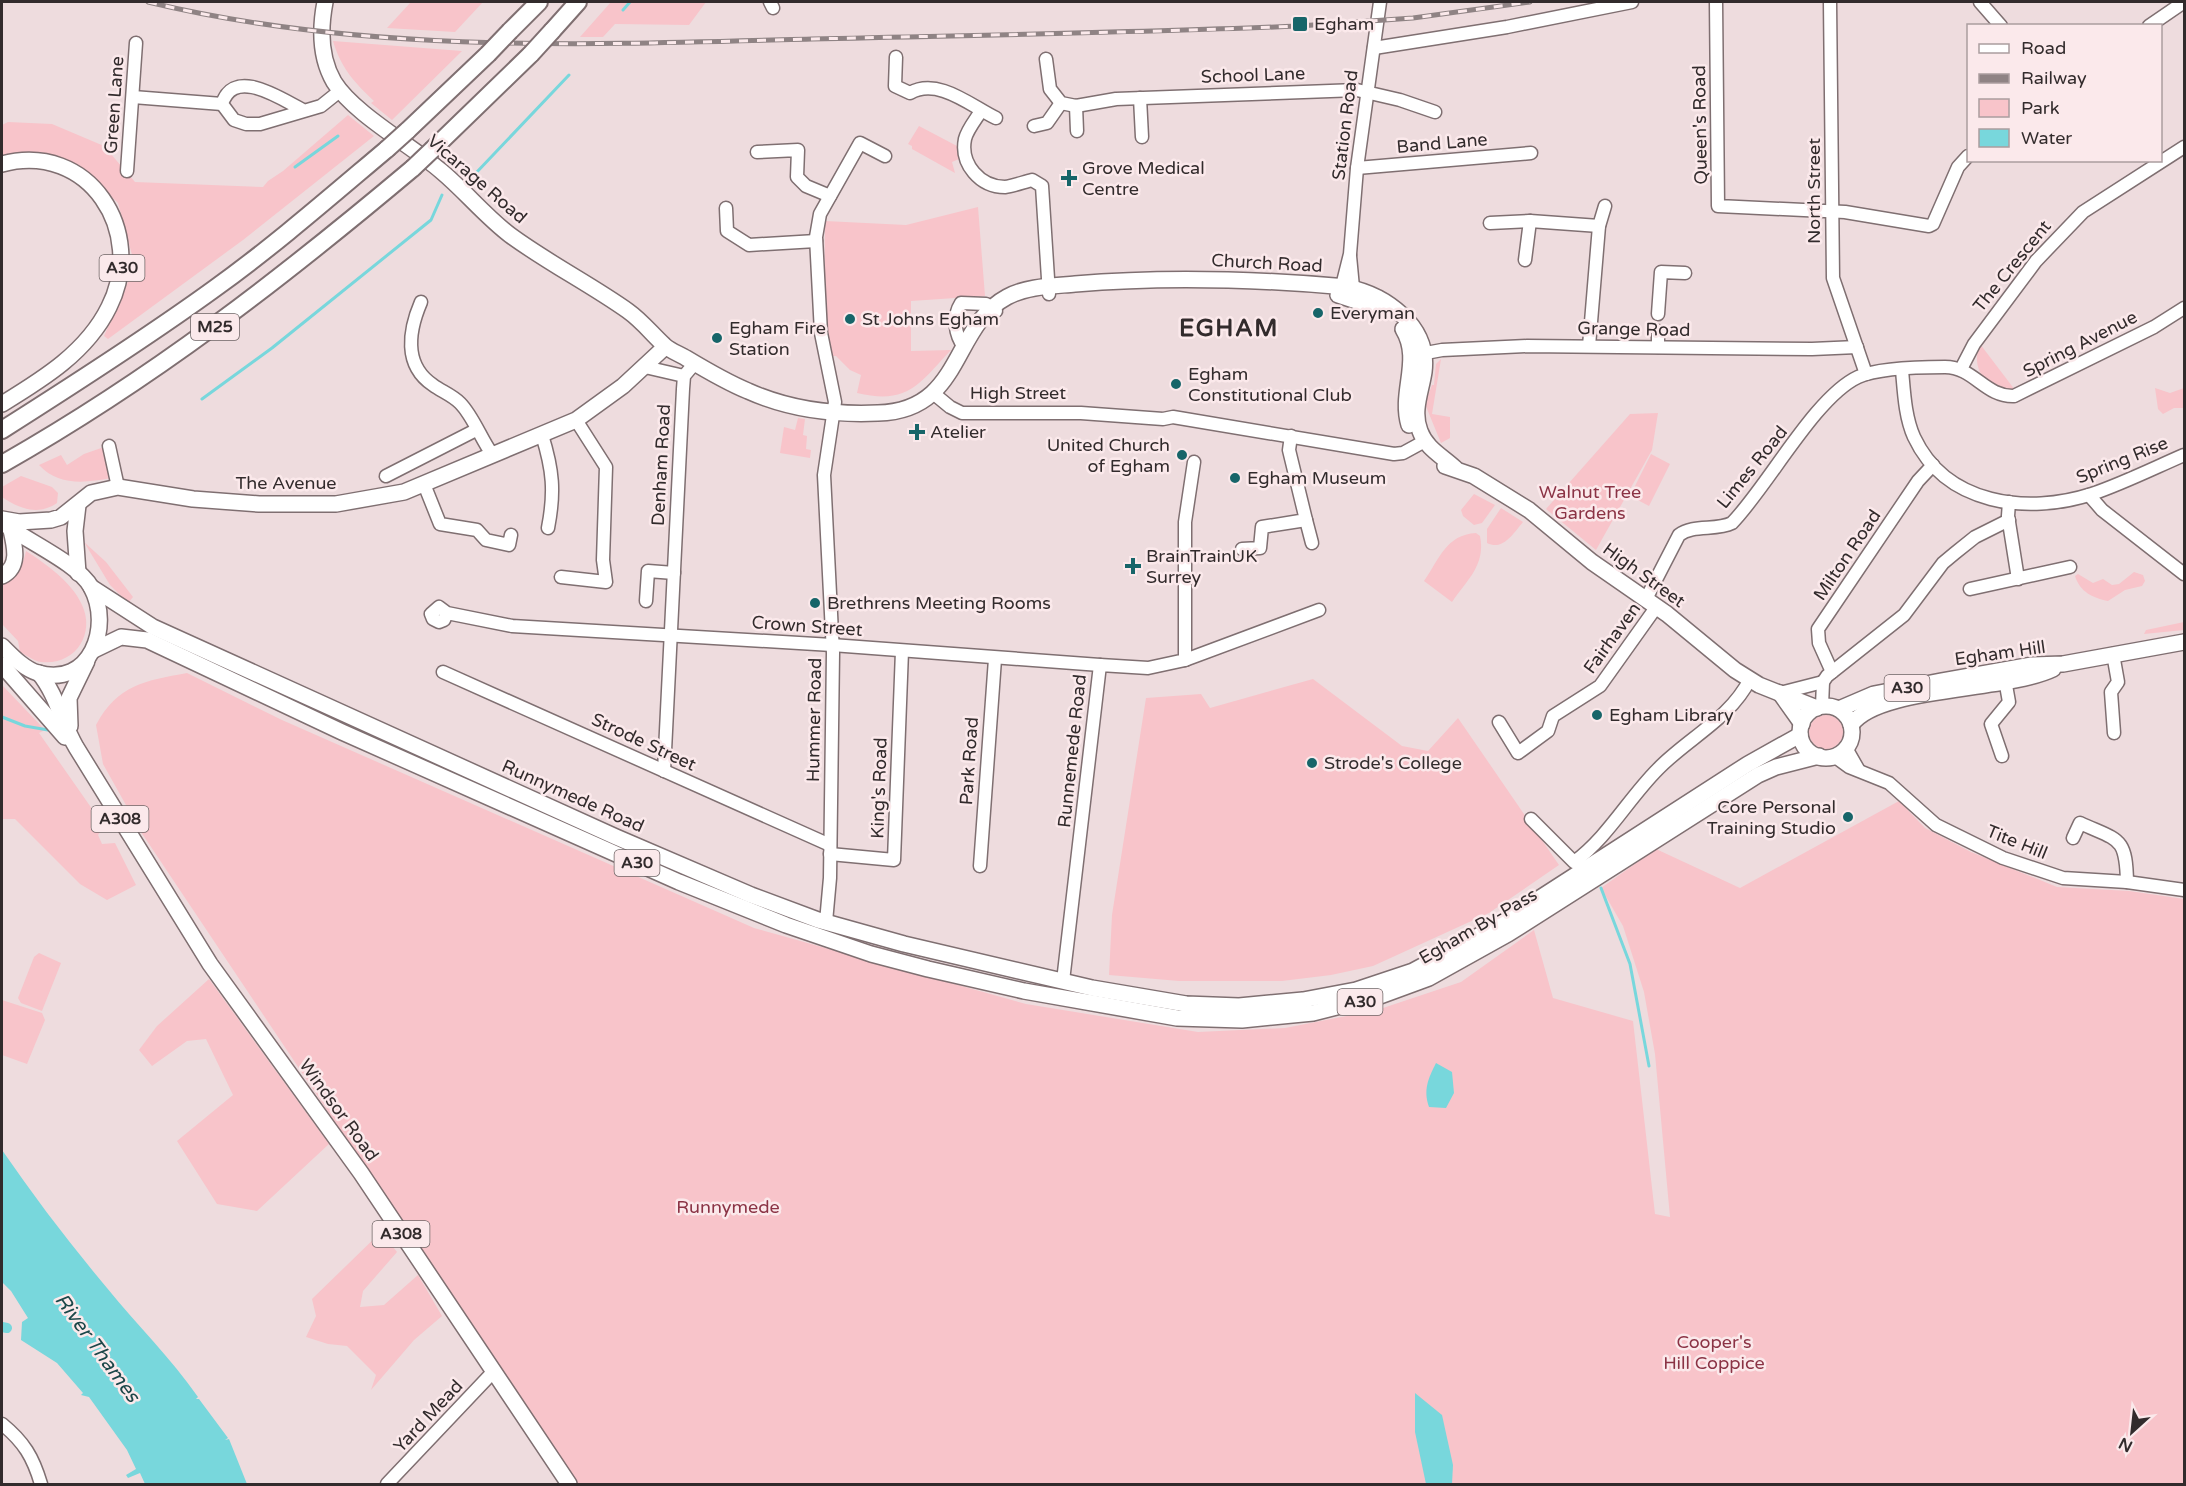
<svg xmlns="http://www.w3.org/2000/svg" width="2186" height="1486" viewBox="0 0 2186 1486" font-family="'Varela Round',sans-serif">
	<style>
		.green { fill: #f8c4ca }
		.water { fill: #78d7dc }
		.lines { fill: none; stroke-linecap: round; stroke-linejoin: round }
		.stream { stroke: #78d7dc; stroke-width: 3 }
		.canal { stroke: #78d7dc; stroke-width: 10 }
		.minor-casing { stroke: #7f6f71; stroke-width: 15 }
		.major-casing { stroke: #7f6f71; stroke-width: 18 }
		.highway-casing { stroke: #7f6f71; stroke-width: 20 }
		.minor { stroke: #fff; stroke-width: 12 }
		.major { stroke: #fff; stroke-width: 15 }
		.highway { stroke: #fff; stroke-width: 16 }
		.rail-casing { stroke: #8f8384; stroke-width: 5 }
		.rail { stroke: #fbe9eb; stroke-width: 3; stroke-dasharray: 9; stroke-linecap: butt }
		.highway-bridge-casing { stroke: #7f6f71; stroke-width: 20; stroke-linecap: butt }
		.highway-bridge { stroke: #fff; stroke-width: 16 }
		.poi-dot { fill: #176569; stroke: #fbe9eb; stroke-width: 2 }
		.labels { text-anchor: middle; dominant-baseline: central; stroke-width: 5; stroke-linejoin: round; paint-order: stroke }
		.shield { fill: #fbe9eb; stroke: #6e6465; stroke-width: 1.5 }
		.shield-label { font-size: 16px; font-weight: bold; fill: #322b2c }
		.poi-label { font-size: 18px; fill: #322b2c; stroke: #fbe9eb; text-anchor: start }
		.street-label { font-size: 18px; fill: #322b2c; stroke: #fbe9eb }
		.park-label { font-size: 18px; fill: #8b3345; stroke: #fbe9eb }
		.water-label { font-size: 20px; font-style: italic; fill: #1b4749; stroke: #fbe9eb }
		.district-label { font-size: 24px; font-weight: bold; letter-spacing: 1.5px; fill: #322b2c; stroke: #fbe9eb }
	</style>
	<rect width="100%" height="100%" fill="#eedcde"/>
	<g class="green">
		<path d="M411 2H483L455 32 387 28Z"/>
		<path d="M611 2H706L689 25 615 24 603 37H580Z"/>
		<path d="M333 41 462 51 392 120 371 103 374 101C354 82 341 68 333 41Z"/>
		<path d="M348 115 374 136 243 240 108 339 104 336 135 266 118 203 82 169 50 156H9L2 159V125L8 122 52 124 104 146 135 182 263 187 268 181 283 171Z"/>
		<path d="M919 126 957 146 959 159 952 162 955 173 912 149V146L908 144Z"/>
		<path d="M978 207 985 296 911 301V351L951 350C919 384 908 405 857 393L861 375 850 370 836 356H831L824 313 825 221 906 225Z"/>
		<path d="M1980 344 2015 390C1989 391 1969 371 1980 344Z"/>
		<path d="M1441 359 1432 414 1450 417V438L1441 443 1425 404 1432 385H1434L1436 364Z"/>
		<path d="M2155 388 2170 393 2184 388V408H2174L2163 414 2158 409Z"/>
		<path d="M1658 413 1652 450 1596 550 1546 509 1630 414Z"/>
		<path d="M798 418 805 419 803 435 807 436 806 449 811 450 810 458 780 453 784 427 795 430Z"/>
		<path d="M104 447 111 478C85 483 58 486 39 465L61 455 67 465 84 454Z"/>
		<path d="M1651 454 1670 464 1649 506 1630 496Z"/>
		<path d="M21 476 52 487 58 493 57 503C38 516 20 509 2 497V487Z"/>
		<path d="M1474 494 1495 505 1482 523 1474 525 1463 516 1461 510Z"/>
		<path d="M1501 508 1523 522C1513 534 1503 551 1487 543V529Z"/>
		<path d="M1476 533 1480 536C1486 565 1467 580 1452 602L1424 581C1440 558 1446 535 1476 533Z"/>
		<path d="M84 542 106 562 133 597 128 603 110 585Z"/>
		<path d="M26 551C46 564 72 582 82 605 96 635 74 666 41 662 34 661 26 655 20 652L18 641 2 624V582C17 578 23 565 26 551Z"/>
		<path d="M2134 572 2143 575 2145 581 2142 586 2125 590 2108 601C2093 598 2080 592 2075 576L2078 574 2093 583 2103 579 2112 585 2119 584Z"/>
		<path d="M2184 622V630L2144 634 2146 630Z"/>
		<path d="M187 673 282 720 754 928 1026 1004 1198 1032 1285 1028 1377 1010 1461 982 1534 930 1553 998 1633 1021 1655 1214 1670 1217 1655 1054 1644 992 1623 926 1601 888 1656 849 1740 888 1899 801 1925 828 1971 852 2057 887 2129 891 2184 899V1484H577L141 832 103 764 96 725C118 684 145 681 187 673Z"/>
		<path d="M1313 679 1402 746 1428 751 1458 718 1559 865 1489 913 1373 966 1331 975 1282 981H1179L1109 975 1112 915 1146 698 1201 694 1210 708Z"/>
		<path d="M2 685 45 730 39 733 104 826 98 835 102 844 115 843 136 885 107 900 80 884 15 819H2Z"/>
		<circle cx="1826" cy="732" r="17"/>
		<path d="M39 953 61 963 42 1011 21 1003 18 998 34 957Z"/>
		<path d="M209 979 329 1144 257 1211 217 1204 177 1141 233 1095 206 1039 187 1041 152 1066 139 1050 157 1026Z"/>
		<path d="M2 1000 42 1013 45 1020 27 1064 2 1055Z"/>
		<path d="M381 1232 397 1252 363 1291 360 1307 384 1305 418 1275 442 1316 414 1340 371 1390 376 1375 347 1346 328 1344 306 1337 316 1316 312 1299Z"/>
	</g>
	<g class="water">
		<path d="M1436 1063 1452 1072 1454 1093 1446 1108 1429 1107C1423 1090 1428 1079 1436 1063Z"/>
		<path d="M2 1150C35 1198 70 1244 107 1288 137 1325 171 1358 198 1397L196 1399H199L228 1438 225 1440 229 1439 247 1484H145L140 1473 128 1478 126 1475 136 1469 127 1450 89 1397 81 1395 83 1393 57 1363 21 1340 22 1322 28 1318 11 1291 2 1282Z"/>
		<path d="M1415 1393 1442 1415 1453 1465 1452 1484H1426L1415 1432Z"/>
	</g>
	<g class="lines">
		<g class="stream">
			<path d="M623 10 630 2"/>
			<path d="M295 167 338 136"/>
			<path d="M475 174 569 75"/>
			<path d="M202 399 272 348 431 220 442 195"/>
			<path d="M2 717 25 726 48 730"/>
			<path d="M1601 888 1630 964 1649 1066"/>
		</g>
		<path class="canal" d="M2 1327 7 1328"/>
		<g class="minor-casing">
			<g id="minor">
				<path d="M770 2 773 8"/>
				<path d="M1716 2 1718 206 1845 212 1929 226 1933 224 1958 167 1968 156"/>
				<path d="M1830 2 1833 278 1866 374"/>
				<path d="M1980 2 2001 26"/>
				<path d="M2149 26 2184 2"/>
				<path d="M1374 48 1507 27 1632 2"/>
				<path d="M896 57 895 86 910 93C938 77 971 106 996 118"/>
				<path d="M1046 59 1050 89 1061 103 1076 106 1116 99 1357 90 1400 100 1435 112"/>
				<path d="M133 97 222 104"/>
				<path d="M1140 98 1142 137"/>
				<path d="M1076 106 1077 131"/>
				<path d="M303 110C281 99 234 66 222 104L234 120 246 124H260L321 106 341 90"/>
				<path d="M981 111C976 119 967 130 965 139 960 164 980 187 1005 187 1013 186 1024 182 1032 180L1042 186 1049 294"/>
				<path d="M1034 126 1047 123 1061 103"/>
				<path d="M757 152 798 150 797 177 806 186 830 196"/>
				<path d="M1357 168 1531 153"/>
				<path d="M127 171 136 43"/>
				<path d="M726 208 727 231 749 245 816 241"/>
				<path d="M1490 223 1530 221 1599 226"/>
				<path d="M1350 256 1354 298"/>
				<path d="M1525 260 1530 221"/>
				<path d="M1340 294 1350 254 1357 168 1380 2"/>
				<path d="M421 302C409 330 403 365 433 385 441 391 452 395 460 403 473 416 481 439 492 454"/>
				<path d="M1658 314 1661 272 1685 273"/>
				<path d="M1658 331V347"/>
				<path d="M1589 346 1599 226 1605 206"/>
				<path d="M964 347C955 335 952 317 961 303L986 304 996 311"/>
				<path d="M1415 355 1442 350 1527 346 1812 349 1857 347"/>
				<path d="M645 367 684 376"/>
				<path d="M1961 369 1974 344 2036 261 2083 212 2184 147"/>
				<path d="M1902 370C1904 392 1905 417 1914 437 1946 505 2027 515 2092 494 2124 483 2154 468 2184 455"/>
				<path d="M933 393 950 407 962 413H1081L1163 419 1173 417 1394 454 1403 453 1425 441"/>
				<path d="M542 435C553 470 555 492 548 528"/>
				<path d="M109 446 118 487"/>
				<path d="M386 476 476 430"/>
				<path d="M424 484 440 524 477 530 486 540 509 545 511 535"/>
				<path d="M2089 495 2102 510 2184 574"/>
				<path d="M2009 502 2008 516 2018 579"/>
				<path d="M1306 520 1312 543"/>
				<path d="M1242 549 1260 548 1262 527 1306 520 1289 450 1291 436"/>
				<path d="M561 577 606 582 603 560 606 467 576 420"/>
				<path d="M1970 589 2070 567"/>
				<path d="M1646 599 1679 535C1693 524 1716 531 1732 523 1768 486 1815 397 1858 377 1878 368 1922 367 1945 367 1974 367 1985 397 2014 396L2154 327 2184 308"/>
				<path d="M646 601 648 571 674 573"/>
				<path d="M447 613 444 620 439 622 433 619 431 614 439 607 447 613 512 626 832 645 1100 665"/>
				<path d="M2113 654 2118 682 2111 692 2114 733"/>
				<path d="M1185 660 1319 610"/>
				<path d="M443 672 830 845"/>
				<path d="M1832 672 1819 643 1818 629 1918 481 1933 465"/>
				<path d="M1780 693 1823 682"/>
				<path d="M1822 706 1823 682 1827 676 1904 615 1943 563 1955 553 1975 537 2009 520"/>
				<path d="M1499 722 1518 753 1548 731 1553 716 1600 686 1657 606"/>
				<path d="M1846 748 1858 769"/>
				<path d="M1834 756 1849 767 1889 783 1936 825 2003 858 2063 878 2127 882 2184 890"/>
				<path d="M2002 756 1991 724 2009 702 2004 674"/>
				<path d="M664 771 683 389 684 376 695 363"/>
				<path d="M1531 819 1574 862C1608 837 1628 799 1658 769 1688 738 1730 719 1750 679"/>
				<path d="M2073 838 2080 823C2119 841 2126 836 2127 882"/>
				<path d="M830 854 894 860 902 651"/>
				<path d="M980 866 995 659"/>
				<path d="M826 922 830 878 833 653 824 475 835 402 821 333 816 237 820 214 860 143 885 156"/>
				<path d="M1063 981 1100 665 1148 668 1185 660V522L1194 462"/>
				<path d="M2 1424C24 1442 33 1457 41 1484"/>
				<path d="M387 1484 494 1371"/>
			</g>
		</g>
		<g class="major-casing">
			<g id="major">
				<path d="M325 2C320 28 320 58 334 82 354 114 411 145 441 171 465 191 485 216 510 235 548 263 590 284 628 311 642 321 652 334 664 345 670 351 680 354 686 358 706 370 726 382 748 391 788 409 834 415 878 413 963 411 951 327 1007 297 1027 286 1053 286 1075 284 1166 276 1257 279 1347 287 1386 295 1430 326 1424 372 1421 392 1412 411 1420 431 1426 448 1442 456 1455 468"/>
				<path d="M2 164C89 141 147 232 109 307 87 352 43 379 2 404"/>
				<path d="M1338 295 1383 310"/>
				<path d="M1403 329C1422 360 1399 392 1409 425"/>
				<path d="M1445 466 1474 476 1529 510 1592 562 1667 614 1735 670 1759 685 1817 708"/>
				<path d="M78 505 75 531 78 573"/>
				<path d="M2 519 19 522 51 520 61 517 91 493 118 487 193 499 259 504H336L404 492 576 420 623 386 665 347"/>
				<path d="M2 522C24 540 78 563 91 587 113 627 90 688 38 673 24 669 12 656 2 646"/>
				<path d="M2 576C20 567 15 547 11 530"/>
				<path d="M91 587 153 627 616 837 751 895 818 920 904 944 1092 988 1186 1004 1239 1006 1303 1000 1356 990 1413 971 1495 927 1748 764 1800 735"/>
				<path d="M94 650 121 637 147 640 342 732 679 882 786 925 871 954 928 969 1024 991 1177 1018 1242 1020 1313 1013 1380 996 1429 978 1508 934 1758 775 1776 767 1819 756"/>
				<path d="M2 665 65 737"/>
				<path d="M39 673C57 695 62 723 76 747L210 964 361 1173 569 1484"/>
				<path d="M1780 693 1802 724"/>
				<circle cx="1826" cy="732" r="26"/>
				<path d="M1839 709 1874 694 1941 681 2032 665 2063 664 2184 642"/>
				<path d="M1851 725C1878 686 2005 692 2053 669"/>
				<path d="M70 726 69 698 87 661"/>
			</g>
		</g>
		<g class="highway-casing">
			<g id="highway">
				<path d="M510 31 539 2"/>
				<path d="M552 31 578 2"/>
				<path d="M407 131 488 54"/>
				<path d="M433 149 531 54"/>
				<path d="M2 430C73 385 145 339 214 289 274 246 330 197 387 149"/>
				<path d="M2 464C152 379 281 279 413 168"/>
			</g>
		</g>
		<use href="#minor" class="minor"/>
		<use href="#major" class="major"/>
		<use href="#highway" class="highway"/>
		<g class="rail-casing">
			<path id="rail" d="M148 2C365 54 590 45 812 39 974 35 1137 33 1299 26L1413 18 1530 2"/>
		</g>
		<use href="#rail" class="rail"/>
		<g class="highway-bridge-casing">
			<g id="highway-bridge">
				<path d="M488 54 510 31"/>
				<path d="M531 54 552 31"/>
				<path d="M387 149 407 131"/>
				<path d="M413 168 433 149"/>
			</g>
		</g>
		<use href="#highway-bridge" class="highway-bridge"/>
	</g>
	<g class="poi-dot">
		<rect x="1292" y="16" width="16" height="16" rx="3"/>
		<path d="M1066 169h6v6h6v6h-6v6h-6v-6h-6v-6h6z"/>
		<circle cx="1318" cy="313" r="6"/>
		<circle cx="850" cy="319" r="6"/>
		<circle cx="717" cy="338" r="6"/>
		<circle cx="1176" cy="384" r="6"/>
		<path d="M914 423h6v6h6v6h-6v6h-6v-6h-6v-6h6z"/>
		<circle cx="1182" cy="455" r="6"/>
		<circle cx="1235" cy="478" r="6"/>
		<path d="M1130 557h6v6h6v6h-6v6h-6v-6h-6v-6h6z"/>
		<circle cx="815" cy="603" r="6"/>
		<circle cx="1597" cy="715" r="6"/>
		<circle cx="1312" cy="763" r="6"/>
		<circle cx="1848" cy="817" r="6"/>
	</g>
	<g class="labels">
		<g class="shield">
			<rect x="99.5" y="255" width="45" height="26" rx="4.5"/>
			<rect x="191" y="314" width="48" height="26" rx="4.5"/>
			<rect x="1884.5" y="675" width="45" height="26" rx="4.5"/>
			<rect x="91.5" y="806" width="57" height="26" rx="4.5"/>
			<rect x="614.5" y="850" width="45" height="26" rx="4.5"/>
			<rect x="1337.5" y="989" width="45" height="26" rx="4.5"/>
			<rect x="372.5" y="1221" width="57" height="26" rx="4.5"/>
		</g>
		<g class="shield-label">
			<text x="122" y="268">A30</text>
			<text x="215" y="327">M25</text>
			<text x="1907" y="688">A30</text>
			<text x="120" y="819">A308</text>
			<text x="637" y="863">A30</text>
			<text x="1360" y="1002">A30</text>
			<text x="401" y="1234">A308</text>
		</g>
		<g class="poi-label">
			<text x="1314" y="24">Egham</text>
			<text x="1082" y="168">Grove Medical<tspan x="1082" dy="21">Centre</tspan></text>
			<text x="1330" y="313">Everyman</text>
			<text x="862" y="319">St Johns Egham</text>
			<text x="729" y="328">Egham Fire<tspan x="729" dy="21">Station</tspan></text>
			<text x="1188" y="374">Egham<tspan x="1188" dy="21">Constitutional Club</tspan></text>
			<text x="930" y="432">Atelier</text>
			<text x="1170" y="445" text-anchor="end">United Church<tspan x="1170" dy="21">of Egham</tspan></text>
			<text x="1247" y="478">Egham Museum</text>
			<text x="1146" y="556">BrainTrainUK<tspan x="1146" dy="21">Surrey</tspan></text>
			<text x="827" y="603">Brethrens Meeting Rooms</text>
			<text x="1609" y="715">Egham Library</text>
			<text x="1324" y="763">Strode's College</text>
			<text x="1836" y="807" text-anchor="end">Core Personal<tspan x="1836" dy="21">Training Studio</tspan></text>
		</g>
		<g class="street-label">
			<text transform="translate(1253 75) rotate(-2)">School Lane</text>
			<text transform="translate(114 105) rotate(-86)">Green Lane</text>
			<text transform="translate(1345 125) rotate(-83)">Station Road</text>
			<text transform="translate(1700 125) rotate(-91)">Queen's Road</text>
			<text transform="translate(1442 143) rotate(-5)">Band Lane</text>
			<text transform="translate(477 179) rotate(41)">Vicarage Road</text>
			<text transform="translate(1814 191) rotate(-90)">North Street</text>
			<text transform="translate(1267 263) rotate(3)">Church Road</text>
			<text transform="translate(2012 266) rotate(-51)">The Crescent</text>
			<text transform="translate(1634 329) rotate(1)">Grange Road</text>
			<text transform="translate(2080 344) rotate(-27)">Spring Avenue</text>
			<text x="1018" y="393">High Street</text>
			<text transform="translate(2122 460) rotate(-22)">Spring Rise</text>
			<text transform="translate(661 465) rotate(-87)">Denham Road</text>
			<text transform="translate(1752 467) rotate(-51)">Limes Road</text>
			<text x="286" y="483">The Avenue</text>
			<text transform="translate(1847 555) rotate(-56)">Milton Road</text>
			<text transform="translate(1644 575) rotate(36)">High Street</text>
			<text transform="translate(807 626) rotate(4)">Crown Street</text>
			<text transform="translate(1612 638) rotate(-54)">Fairhaven</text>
			<text transform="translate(2000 653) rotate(-8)">Egham Hill</text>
			<text transform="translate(814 720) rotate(-89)">Hummer Road</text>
			<text transform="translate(644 742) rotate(25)">Strode Street</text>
			<text transform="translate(1072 751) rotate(-84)">Runnemede Road</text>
			<text transform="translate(969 761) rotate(-86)">Park Road</text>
			<text transform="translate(879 788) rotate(-88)">King's Road</text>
			<text transform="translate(573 796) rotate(24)">Runnymede Road</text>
			<text transform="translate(2017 842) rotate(22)">Tite Hill</text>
			<text transform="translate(1478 926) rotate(-30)">Egham By-Pass</text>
			<text transform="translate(339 1110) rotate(54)">Windsor Road</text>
			<text transform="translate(428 1416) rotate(-47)">Yard Mead</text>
		</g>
		<g class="park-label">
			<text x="1590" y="492">Walnut Tree<tspan x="1590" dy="21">Gardens</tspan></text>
			<text x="728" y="1207">Runnymede</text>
			<text x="1714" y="1342">Cooper's<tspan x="1714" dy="21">Hill Coppice</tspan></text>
		</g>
		<g class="water-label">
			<text transform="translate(97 1348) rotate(54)">River Thames</text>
		</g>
		<g class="district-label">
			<text x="1229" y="328">EGHAM</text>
		</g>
	</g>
	<rect width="2186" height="1486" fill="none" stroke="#322b2c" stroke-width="6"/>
	<rect x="1967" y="24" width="195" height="138" fill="#fbe9eb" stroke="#ab9d9f" stroke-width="1.5"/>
	<rect x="1979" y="44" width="30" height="9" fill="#ffffff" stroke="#ab9d9f" stroke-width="1.5"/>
	<text x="2021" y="54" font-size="18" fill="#322b2c">Road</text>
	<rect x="1979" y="74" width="30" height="9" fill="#8f8384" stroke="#ab9d9f" stroke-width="1.5"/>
	<text x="2021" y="84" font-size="18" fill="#322b2c">Railway</text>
	<rect x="1979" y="99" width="30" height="18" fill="#f8c4ca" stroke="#ab9d9f" stroke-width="1.5"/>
	<text x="2021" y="114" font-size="18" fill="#322b2c">Park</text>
	<rect x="1979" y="129" width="30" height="18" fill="#78d7dc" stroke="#ab9d9f" stroke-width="1.5"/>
	<text x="2021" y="144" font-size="18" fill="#322b2c">Water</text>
	<g transform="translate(2132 1432) rotate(207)" stroke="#fbe9eb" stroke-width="4.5" paint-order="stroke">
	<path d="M0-4.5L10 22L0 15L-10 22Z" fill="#322b2c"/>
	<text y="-9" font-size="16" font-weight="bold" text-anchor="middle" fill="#322b2c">N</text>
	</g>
</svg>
